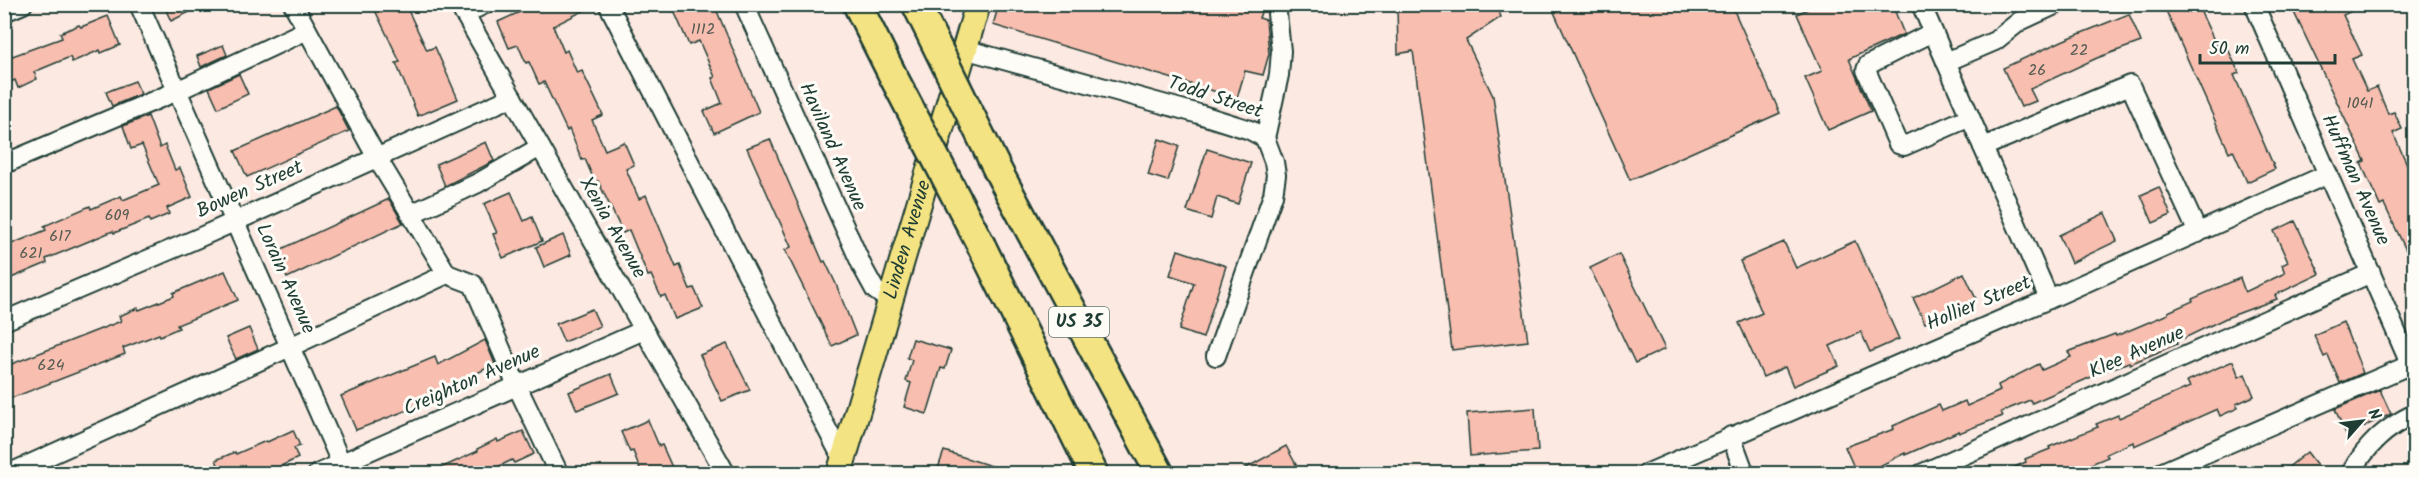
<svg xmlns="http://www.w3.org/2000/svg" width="2419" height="478" viewBox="0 0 2419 478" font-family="Kalam,sans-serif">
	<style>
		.building { fill: #f8beb0; stroke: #1f3d34; stroke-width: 1.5 }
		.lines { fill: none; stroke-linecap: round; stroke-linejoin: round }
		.minor-casing { stroke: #1f3d34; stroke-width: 22 }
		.major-casing { stroke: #1f3d34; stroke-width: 28 }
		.highway-casing { stroke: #1f3d34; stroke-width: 32 }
		.minor { stroke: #fdfcf7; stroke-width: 18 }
		.major { stroke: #f4e382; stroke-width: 24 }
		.highway { stroke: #f4e382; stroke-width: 27 }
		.highway-bridge-casing { stroke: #1f3d34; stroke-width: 32; stroke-linecap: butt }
		.highway-bridge { stroke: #f4e382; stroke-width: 27 }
		.labels { text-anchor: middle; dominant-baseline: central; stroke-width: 6; stroke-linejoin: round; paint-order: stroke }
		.number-label { font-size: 16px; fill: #555d53 }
		.shield { fill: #fdfcf7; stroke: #62766e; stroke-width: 1.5 }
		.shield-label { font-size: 18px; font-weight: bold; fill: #1f3d34 }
		.street-label { font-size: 20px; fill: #1f3d34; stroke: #fdfcf7 }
	</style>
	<rect width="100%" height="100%" fill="#fce9e2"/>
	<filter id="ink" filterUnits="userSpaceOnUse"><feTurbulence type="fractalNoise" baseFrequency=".0167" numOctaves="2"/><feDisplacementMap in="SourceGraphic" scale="12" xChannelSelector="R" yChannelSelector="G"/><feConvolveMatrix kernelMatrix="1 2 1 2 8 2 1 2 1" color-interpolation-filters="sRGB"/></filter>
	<g filter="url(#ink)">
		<g class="building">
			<path d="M163 4H206L171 21Z"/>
			<path d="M372 4H405L427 50 435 47 458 99 418 116 396 63 400 62Z"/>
			<path d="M537 4H597L553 26 564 52 567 50 577 73 582 71 603 115 592 120 605 150 624 142 634 165 626 169 639 199 646 195 676 267 680 265 690 289 694 288 703 308 675 319 665 295 661 297 651 275 648 276 629 230 623 233 598 181 595 182 585 159 582 160 569 129 567 131 544 82 539 84 529 62 526 63 518 45 509 48 498 22Z"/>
			<path d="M671 4H714L759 112 714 133 704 111 722 103 712 78 715 77 699 41 689 45Z"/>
			<path d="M999 4H1264L1259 18 1266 20 1269 54 1263 75 1245 71 1237 98 993 25Z"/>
			<path d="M1397 4H1496L1501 17 1466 40 1493 96 1528 341 1452 350 1413 51 1398 54Z"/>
			<path d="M1570 4H1731L1780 113 1630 180 1554 12Z"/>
			<path d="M1818 4H1892L1904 34 1849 59 1871 111 1828 130 1805 78 1822 71 1797 14Z"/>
			<path d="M2163 4H2197L2220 53 2228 49 2239 73 2234 75 2275 169 2247 182 2233 150 2229 152Z"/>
			<path d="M2290 4H2366L2343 15 2362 55 2352 59 2367 91 2377 87 2388 114 2394 112 2402 129 2393 133 2415 182V269L2384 204 2380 206 2361 163 2365 161Z"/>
			<path d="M2129 14 2141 42 2097 58 2030 89 2036 101 2021 107 2003 68 2064 40Z"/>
			<path d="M108 16 120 45 101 53 100 50 72 62 70 57 34 72 37 79 18 88 15 80 4 85V59L62 38 60 33 79 25 81 27Z"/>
			<path d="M223 45 227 55 201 67 197 56Z"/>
			<path d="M239 74 248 94 218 108 209 88Z"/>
			<path d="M135 81 141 94 112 106 106 92Z"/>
			<path d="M336 106 349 131 247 177 235 151Z"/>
			<path d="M148 116 160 148 165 145 175 170 180 168 192 197 167 208 169 214 150 222 149 219 114 233 113 231 46 259 47 263 4 281V247L46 230 44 226 90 206 91 209 121 196 123 200 159 185 142 145 131 149 123 126Z"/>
			<path d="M770 139 823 262 825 261 836 284 856 335 832 346 785 250 791 247 747 148Z"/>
			<path d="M1159 139 1179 146 1168 181 1148 175Z"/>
			<path d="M486 142 494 161 445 186 436 164Z"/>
			<path d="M1207 149 1251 163 1238 204 1217 197 1211 219 1187 211Z"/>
			<path d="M2159 187 2171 215 2153 223 2141 195Z"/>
			<path d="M511 192 524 221 532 217 542 241 503 258 493 234 497 233 484 204Z"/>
			<path d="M389 199 403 223 287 278 275 252Z"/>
			<path d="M2105 213 2117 241 2071 263 2059 235Z"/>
			<path d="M2295 221 2320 274 2275 295 2277 299 2226 318 2176 342 2177 344 2130 364 2129 362 2105 371 2032 403 2030 400 2001 412 2003 416 1959 433V431L1905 455V453L1864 474H1857L1845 447 1894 429 1893 426 1939 405 1942 411 1965 401 1967 406 2000 391 1998 385 2039 364 2042 370 2071 357 2068 352 2115 334 2116 336 2168 314V312L2193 301 2192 299 2240 278 2245 292 2285 273 2282 265 2288 262 2274 231Z"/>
			<path d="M563 235 571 255 544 267 536 247Z"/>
			<path d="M1855 241 1899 339 1870 352 1861 332 1830 346 1839 366 1793 386 1785 367 1763 377 1739 323 1762 313 1740 261 1784 242 1796 268Z"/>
			<path d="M1178 250 1226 266 1203 338 1179 330 1194 283 1170 275Z"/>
			<path d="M1619 254 1665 349 1635 363 1590 268Z"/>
			<path d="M225 271 238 300 177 325 179 328 160 336 159 334 123 348 125 354 4 401V367L121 321 119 316 138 308 139 310 174 296 173 293Z"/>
			<path d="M1964 273 1976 299 1925 323 1913 298Z"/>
			<path d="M592 309 600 326 564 342 556 324Z"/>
			<path d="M2343 322 2363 373 2340 383 2328 355 2324 357 2314 335Z"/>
			<path d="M249 328 258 349 236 359 226 338Z"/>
			<path d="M913 339 951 350 945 369 941 368 927 414 904 407 911 383 906 381 912 360 907 358Z"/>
			<path d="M485 340 495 364 448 388 450 391 405 411 356 430 341 396 435 357 438 365Z"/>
			<path d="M727 344 750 390 722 401 700 355Z"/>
			<path d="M2233 361 2239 377 2245 374 2254 396 2236 404 2238 408 2220 416 2217 409 2134 446 2133 442 2106 454 2108 457 2067 474H1998L2026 462 2025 459 2050 449 2049 447 2098 427 2096 424 2118 415 2119 418 2190 387 2187 381Z"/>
			<path d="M611 374 619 393 577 410 569 392Z"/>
			<path d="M2380 390 2391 414 2346 435 2335 409Z"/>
			<path d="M1535 408 1538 451 1470 456 1467 413Z"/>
			<path d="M648 420 659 446 662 445 675 474H642L633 451 630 452 621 432Z"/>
			<path d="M293 430 300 446 294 448 298 458 264 474H222L216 460 235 452 236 454 266 441 267 442Z"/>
			<path d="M523 431 534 454 514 463 512 460 483 474H428L478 451 477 449 497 439 498 442Z"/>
			<path d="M1286 446 1301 474H1235Z"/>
			<path d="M944 451 1004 470 1003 474H936Z"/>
			<path d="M2307 452 2324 474H2280Z"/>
		</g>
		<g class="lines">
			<g class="minor-casing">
				<g id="minor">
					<path d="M139 4 346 474"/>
					<path d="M293 4 377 158 447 274 473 284 517 386 559 474"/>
					<path d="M459 4 726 474"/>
					<path d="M608 4 843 460"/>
					<path d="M744 4 863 268 875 290 890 301"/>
					<path d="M1921 4 2049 299"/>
					<path d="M2254 4 2414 373"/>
					<path d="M4 12 23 4"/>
					<path d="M464 14 485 4"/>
					<path d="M1933 32 1868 65 1866 70 1898 144 1904 146 1970 117"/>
					<path d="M964 49 1199 114 1250 130 1265 138 1274 162 1276 175 1273 195 1216 356"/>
					<path d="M1946 62 1995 41 2020 21 2057 4"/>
					<path d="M1265 138 1279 75 1281 51 1276 4"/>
					<path d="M1983 147 2130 85 2198 233"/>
					<path d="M4 164 177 91 307 30"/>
					<path d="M411 214 478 183 540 147"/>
					<path d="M4 321 196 239 512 97"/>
					<path d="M1731 436 1745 474"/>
					<path d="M8 474 290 347 447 274"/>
					<path d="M317 474 644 330"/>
					<path d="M1646 474 2049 299 2328 174"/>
					<path d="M1921 474 2371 273"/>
					<path d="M2158 474 2414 363"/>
					<path d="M2350 474C2367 445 2385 428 2414 414"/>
				</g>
			</g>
			<g class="major-casing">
				<g id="major">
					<path id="s1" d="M839 474 978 4"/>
				</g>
			</g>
			<g class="highway-casing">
				<g id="highway">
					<path d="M857 4 894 78"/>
					<path d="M998 171 1160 474"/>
					<path d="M982 247 1094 474"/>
				</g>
			</g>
			<use href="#minor" class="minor"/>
			<use href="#major" class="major"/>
			<use href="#highway" class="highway"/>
			<g class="highway-bridge-casing">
				<g id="highway-bridge">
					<path d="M916 4 998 171"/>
					<path d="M894 78 982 247"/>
				</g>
			</g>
			<use href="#highway-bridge" class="highway-bridge"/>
		</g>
	</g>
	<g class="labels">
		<g class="number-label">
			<text x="703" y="29">1112</text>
			<text x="2079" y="50">22</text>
			<text x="2037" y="70">26</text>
			<text x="2360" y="103">1041</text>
			<text x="117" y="215">609</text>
			<text x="60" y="236">617</text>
			<text x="31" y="253">621</text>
			<text x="51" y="365">624</text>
		</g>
		<rect class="shield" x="1049" y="307" width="60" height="30" rx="4.5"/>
		<g class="shield-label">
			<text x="1079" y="322">US 35</text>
		</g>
		<g class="street-label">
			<text transform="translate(1215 98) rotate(18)">Todd Street</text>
			<text transform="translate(832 147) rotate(66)">Haviland Avenue</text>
			<text transform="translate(2355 180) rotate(66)">Huffman Avenue</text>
			<text transform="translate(250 190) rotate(-24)">Bowen Street</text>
			<text transform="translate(612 228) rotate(60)">Xenia Avenue</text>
			<text stroke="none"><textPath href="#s1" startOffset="244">Linden Avenue</textPath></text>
			<text transform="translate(285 279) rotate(66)">Lorain Avenue</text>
			<text transform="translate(1979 304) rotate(-23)">Hollier Street</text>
			<text transform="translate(2137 353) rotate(-24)">Klee Avenue</text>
			<text transform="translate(472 381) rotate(-24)">Creighton Avenue</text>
		</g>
	</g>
	<rect width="2419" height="478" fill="none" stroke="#fdfcf7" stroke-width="24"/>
	<rect x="12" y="12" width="2395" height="454" fill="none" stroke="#1f3d34" stroke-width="2" filter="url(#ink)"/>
	<g transform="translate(2362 421) rotate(62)" stroke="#fdfcf7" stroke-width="4.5" paint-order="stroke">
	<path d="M0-4.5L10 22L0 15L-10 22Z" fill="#1f3d34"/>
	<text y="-9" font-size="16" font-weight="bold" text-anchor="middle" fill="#1f3d34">N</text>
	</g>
	<path d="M2200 54v9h135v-9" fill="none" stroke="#1f3d34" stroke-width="3"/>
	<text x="2209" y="54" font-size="18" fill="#1f3d34" stroke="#fdfcf7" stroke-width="4.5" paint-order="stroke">50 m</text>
</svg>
